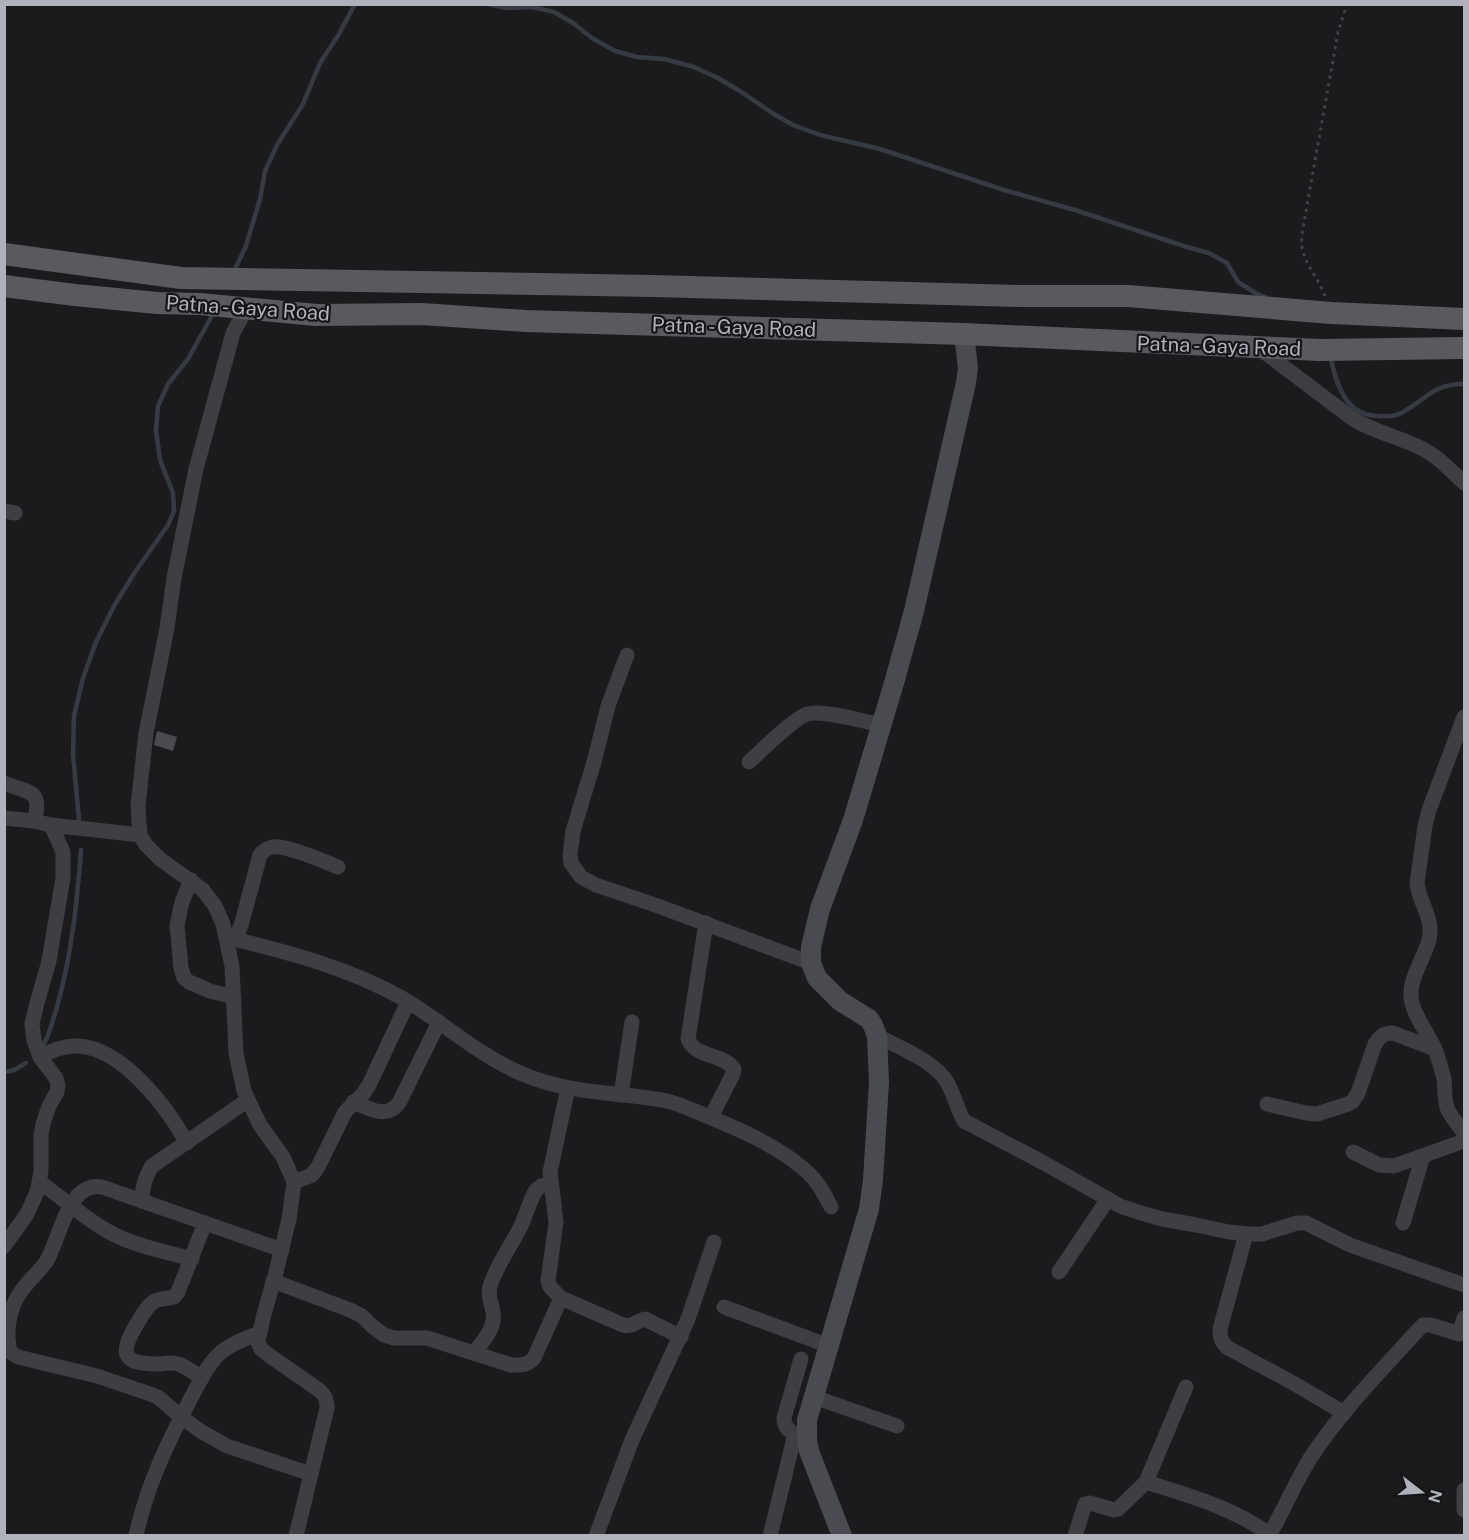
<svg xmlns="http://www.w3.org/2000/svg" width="1469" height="1540" viewBox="0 0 1469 1540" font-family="'Public Sans',sans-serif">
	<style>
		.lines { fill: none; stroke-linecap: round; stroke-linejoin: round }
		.stream { stroke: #363b43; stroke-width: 4.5 }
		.building { fill: #4a4b4f }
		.path { stroke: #424348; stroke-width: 3; stroke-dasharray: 3 4.5; stroke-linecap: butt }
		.street { stroke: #3e3e43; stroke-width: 15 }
		.secondary { stroke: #4a4b51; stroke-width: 20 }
		.primary { stroke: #595960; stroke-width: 22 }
		.labels { text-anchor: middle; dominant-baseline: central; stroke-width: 4.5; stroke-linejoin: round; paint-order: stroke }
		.street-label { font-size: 20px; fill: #afb1bb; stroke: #161618 }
	</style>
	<rect width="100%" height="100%" fill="#1b1b1d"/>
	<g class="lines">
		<g class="stream">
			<path d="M488 4 506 8 532 7 554 12 573 23 592 38 615 51 637 57 664 59 694 67 718 78 743 93 772 113 793 125 820 135 880 149 1004 190 1075 210 1187 247 1209 253 1227 263 1238 282 1257 294 1268 298"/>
			<path d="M233 273 246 246 260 199 265 171 277 145 303 104 320 63 339 34 355 4"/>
			<path d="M1330 356C1337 385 1345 417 1381 416 1387 416 1394 417 1399 414 1424 402 1433 383 1464 384"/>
			<path d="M79 820 73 754 74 716 83 678 96 642 114 606 135 572 168 525 174 511 173 493 160 460 156 430 158 406 168 384 188 359 214 312"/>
			<path d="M43 1046C50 1033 54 1018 58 1003 72 952 77 902 81 850"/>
			<path d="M4 1072 14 1070 26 1063"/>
		</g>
	</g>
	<path class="building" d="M157 731 177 737 173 751 154 745Z"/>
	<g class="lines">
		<path class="path" d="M1325 296C1319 279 1305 265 1302 247 1301 241 1302 234 1303 228L1338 32 1347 4"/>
		<g class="street">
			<path d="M246 309 233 333 196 469 174 578 167 628 146 733 138 805 139 823 140 835 146 845 160 859 203 890 215 906 223 924 232 966 236 1053 244 1091 260 1125 283 1157 294 1182 289 1219 276 1272 263 1318 258 1342 261 1349 270 1356 319 1390C325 1395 327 1399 327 1408L296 1536"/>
			<path d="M1259 348 1353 419C1374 432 1399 437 1421 448 1438 456 1451 471 1464 483"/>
			<path d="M4 511 15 513"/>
			<path d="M627 655 608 706 594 762 573 831 570 855 571 863 581 877 596 885 658 906 811 963"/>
			<path d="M1464 717 1429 810 1425 826 1417 883C1419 904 1434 916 1429 940 1424 959 1409 978 1411 998 1413 1016 1430 1035 1436 1052 1439 1060 1442 1070 1444 1079 1445 1089 1444 1101 1448 1110 1452 1118 1459 1126 1464 1133"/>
			<path d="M749 762C762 750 793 719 807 714 822 709 865 722 882 725"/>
			<path d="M4 783C30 793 43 790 34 821"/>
			<path d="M4 818 34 821 51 825 140 835"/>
			<path d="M191 880 182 902 177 925 181 968 184 978 189 982 210 991 234 997"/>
			<path d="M706 923 688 1039C695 1058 723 1053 734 1069L733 1074 711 1117"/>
			<path d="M226 937C286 952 348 967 402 998 443 1022 480 1057 525 1075 570 1094 620 1092 667 1101 679 1104 690 1109 702 1114 736 1128 777 1145 805 1170 817 1180 824 1193 831 1207"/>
			<path d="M236 939 242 922 260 855C263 851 267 848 272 847 287 845 323 861 338 867"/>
			<path d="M877 1036C900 1048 933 1060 947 1082 954 1094 957 1109 964 1121L1044 1163 1120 1206 1138 1212 1162 1219 1196 1225 1229 1232 1246 1234H1262L1297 1223H1306L1350 1245 1464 1285"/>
			<path d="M40 1057C52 1050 65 1045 79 1046 123 1049 167 1107 187 1143"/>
			<path d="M568 1088 550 1172 556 1222 548 1281 550 1287 561 1298 623 1325C634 1327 636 1321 645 1319L681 1337"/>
			<path d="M621 1095 632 1022"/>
			<path d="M353 1102C370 1108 386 1120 399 1103L439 1022"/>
			<path d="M1267 1104 1306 1113 1317 1114 1348 1104 1353 1101 1358 1093 1375 1044C1380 1036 1384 1033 1393 1033L1435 1049"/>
			<path d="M1353 1152 1379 1165 1394 1166 1464 1141"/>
			<path d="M40 1182C61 1197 82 1216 104 1229 130 1245 162 1251 192 1259"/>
			<path d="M294 1182 312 1175 318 1167 345 1112 363 1094 369 1085 408 1002"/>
			<path d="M142 1201C142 1187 145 1178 152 1166L248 1100"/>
			<path d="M1403 1223 1423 1156"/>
			<path d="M1246 1234 1220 1329C1220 1338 1221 1342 1228 1348L1295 1384 1344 1413"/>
			<path d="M4 1246 27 1214 37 1192 41 1172V1135L43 1124 49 1106 57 1092 58 1085 56 1078 40 1057 34 1040 32 1024 37 1003 49 961 63 878V852L51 825"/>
			<path d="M282 1250 102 1187C67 1181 60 1240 46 1262 39 1272 29 1280 22 1290 9 1307 5 1332 10 1352L18 1357 97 1376 150 1394 158 1397 181 1417 202 1432 227 1446 311 1474"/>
			<path d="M1059 1272 1108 1199"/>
			<path d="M273 1281 350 1310 362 1316 372 1326 384 1335 394 1338H427L511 1365C520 1365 527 1366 534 1358L561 1298"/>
			<path d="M724 1307 829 1346"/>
			<path d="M474 1353C482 1342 496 1328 493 1313 492 1303 487 1296 490 1286 497 1265 510 1247 520 1228 526 1216 529 1202 536 1190L541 1186 551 1183"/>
			<path d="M801 1359 784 1418C784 1431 794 1433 803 1439"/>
			<path d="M202 1378C195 1374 186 1366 178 1364 172 1362 165 1363 159 1364 126 1364 118 1357 135 1327 140 1319 147 1305 155 1301 161 1298 168 1299 174 1297L178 1292 205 1223"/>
			<path d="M814 1397 897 1426"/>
			<path d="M1146 1482C1190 1496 1234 1508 1272 1536"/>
			<path d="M1464 1490V1510"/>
			<path d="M1270 1534C1284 1509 1296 1481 1311 1457 1341 1411 1381 1371 1418 1330L1423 1325H1431L1459 1334 1464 1318"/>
			<path d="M136 1536C146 1487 168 1442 191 1398 199 1383 206 1367 218 1355 229 1344 245 1339 259 1333"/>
			<path d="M596 1536 632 1440 688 1319 714 1242"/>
			<path d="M770 1536 795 1434"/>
			<path d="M1075 1536 1085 1504 1090 1503 1114 1510 1118 1509 1146 1482 1186 1387"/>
		</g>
		<path class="secondary" d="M842 1536 809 1451 807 1441V1420L869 1209 873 1180 879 1082 877 1036 873 1025 869 1019 840 1001 817 978 811 963V947L820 909 853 820 894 683 914 611 966 383 968 368 964 334"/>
		<g class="primary">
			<path d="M4 254 181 278 653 286 1020 296H1128L1331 313 1464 319"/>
			<path d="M4 286 75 295 157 303 200 304 316 315 422 314 526 321 964 334 1320 350 1464 348"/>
		</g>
	</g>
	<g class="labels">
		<g class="street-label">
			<text transform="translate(248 308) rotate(4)">Patna - Gaya Road</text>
			<text transform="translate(734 327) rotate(2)">Patna - Gaya Road</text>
			<text transform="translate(1219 346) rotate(2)">Patna - Gaya Road</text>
		</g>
	</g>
	<rect width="1469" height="1540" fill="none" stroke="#afb1bb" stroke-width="12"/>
	<g transform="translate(1421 1492) rotate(107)" stroke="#161618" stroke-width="4.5" paint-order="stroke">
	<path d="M0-4.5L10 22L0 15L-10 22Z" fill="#afb1bb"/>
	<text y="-9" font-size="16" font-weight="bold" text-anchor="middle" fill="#afb1bb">N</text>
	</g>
</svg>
